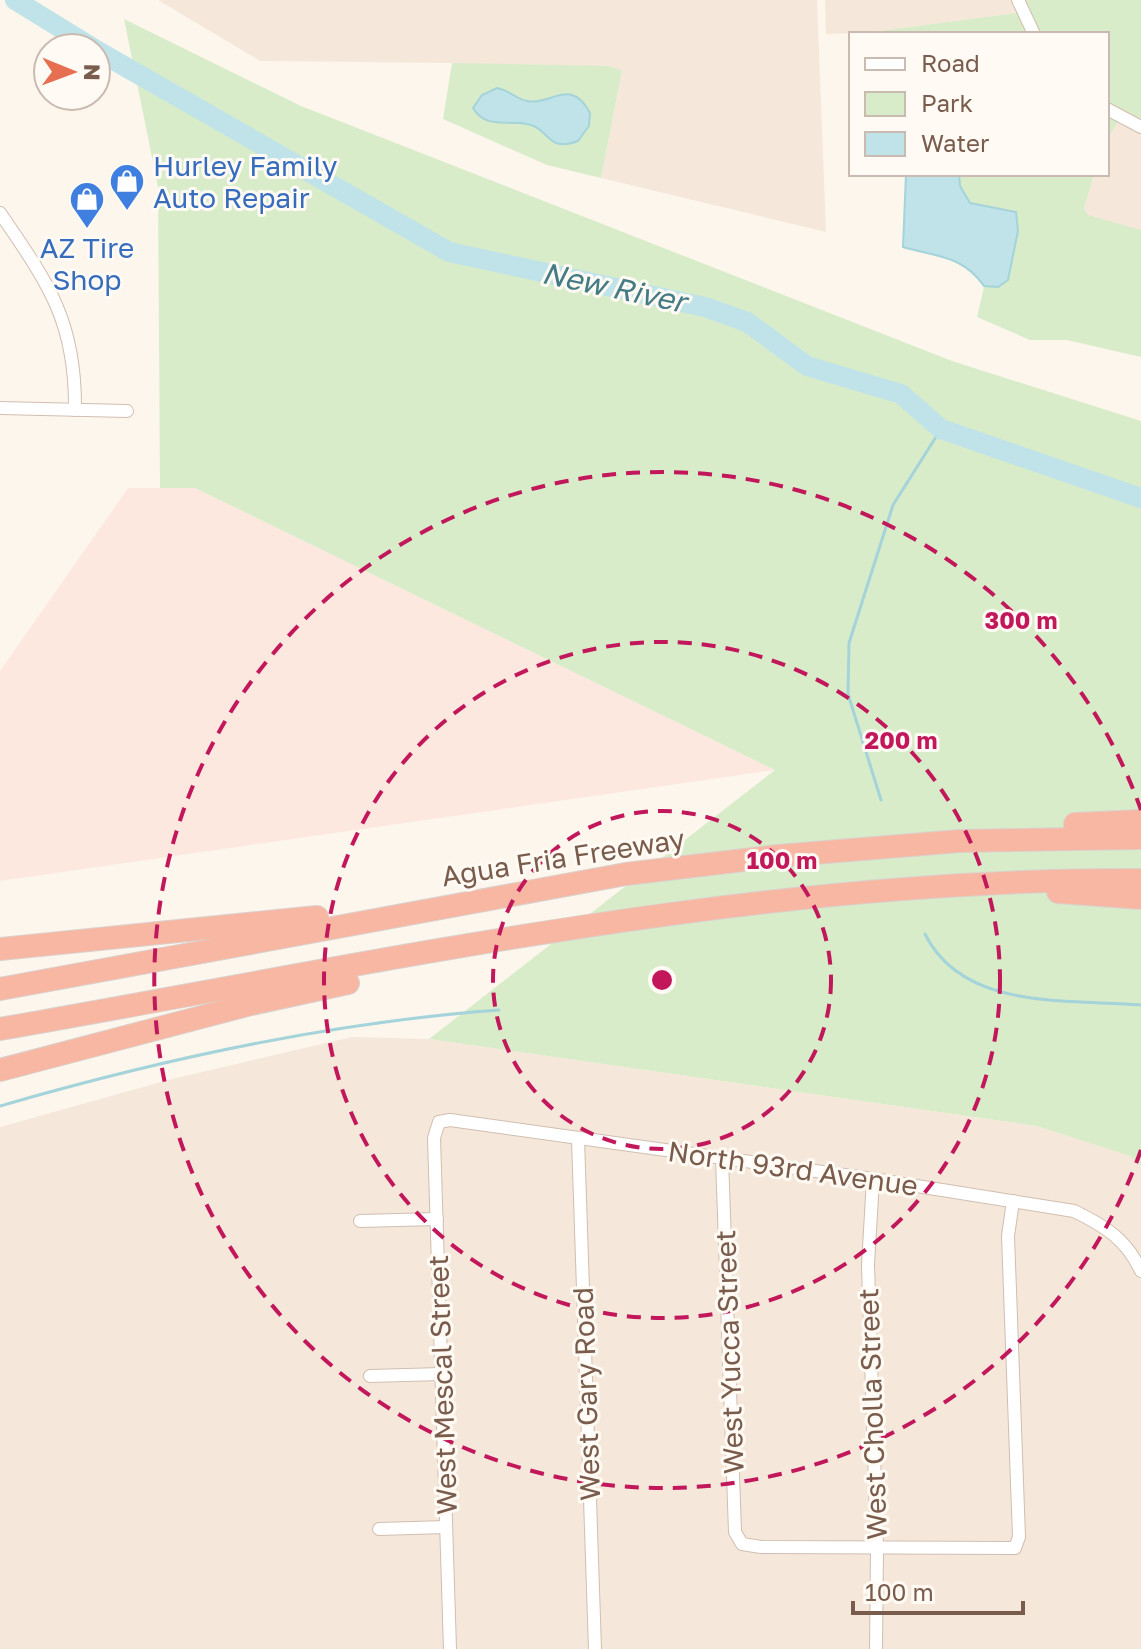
<svg xmlns="http://www.w3.org/2000/svg" width="1141" height="1649" viewBox="0 0 1141 1649" font-family="'Golos Text',sans-serif">
	<style>
		.residential { fill: #f5e8da }
		.commercial { fill: #fde8e0 }
		.green { fill: #d8ecc9 }
		.water { fill: #bfe3e8; stroke: #a5d3da; stroke-width: 2 }
		.lines { fill: none; stroke-linecap: round; stroke-linejoin: round }
		.stream { stroke: #a5d3da; stroke-width: 3 }
		.river { stroke: #bfe3e8; stroke-width: 20 }
		.street-casing { stroke: #d1beb0; stroke-width: 14 }
		.highway-casing { stroke: #dad1cd; stroke-width: 24 }
		.street { stroke: #fff; stroke-width: 12 }
		.highway { stroke: #f7b7a3; stroke-width: 22 }
		.ring { fill: none; stroke: #c2185b; stroke-width: 4; stroke-dasharray: 14 10 }
		.labels { text-anchor: middle; dominant-baseline: central; stroke-width: 6; stroke-linejoin: round; paint-order: stroke }
		.shop-label { font-size: 28px; fill: #366cbe; stroke: #fffaf3; text-anchor: start }
		.street-label { font-size: 28px; fill: #7a5c4d; stroke: #fffaf3 }
		.water-label { font-size: 30px; font-style: italic; fill: #437c86; stroke: #fffaf3 }
		.centre { fill: #c2185b; stroke: #fffaf3; stroke-width: 4 }
		.ring-label { font-size: 24px; text-anchor: middle; font-weight: bold; fill: #c2185b; stroke: #fffaf3; stroke-width: 6; stroke-linejoin: round; paint-order: stroke }
	</style>
	<rect width="100%" height="100%" fill="#fdf6ec"/>
	<g class="residential">
		<path d="M158 0H817L826 232 601 178 622 71 452 63 260 61Z"/>
		<path d="M825 0H1020L1023 12 864 33 826 34Z"/>
		<path d="M1120 118 1141 127V230L1102 222 1088 216 1084 209 1094 174H1107V140Z"/>
		<path d="M352 1037 429 1039 1037 1126 1131 1156 1141 1165V1649H0V1127L172 1079Z"/>
	</g>
	<path class="commercial" d="M128 488H195L775 770 0 881V671Z"/>
	<g class="green">
		<path d="M1020 0H1141V127L1120 118 1107 140V34L864 33 1023 12Z"/>
		<path d="M124 19 301 106 952 361 1141 421V1165L1130 1156 1037 1126 429 1039 775 770 195 488H160L158 187Z"/>
		<path d="M452 63 609 66 622 71 601 178 547 165 443 119Z"/>
		<path d="M906 174H1094L1084 209 1088 215 1141 230V357L1067 340H1030L977 317 984 287C963 255 937 257 903 247Z"/>
	</g>
	<g class="water">
		<path d="M497 88C509 90 516 99 527 101 551 106 571 76 590 113L589 126 578 141C546 153 550 128 527 124 507 120 485 129 473 108L482 95Z"/>
		<path d="M906 174H959L960 186 970 203 1016 212 1018 231 1008 280 998 287 984 286C962 255 937 257 903 247Z"/>
	</g>
	<g class="lines">
		<g class="stream">
			<path d="M881 800 848 694 849 643 893 505 941 429"/>
			<path d="M925 934C963 1011 1068 999 1141 1005"/>
			<path d="M0 1106C159 1060 334 1022 499 1010"/>
		</g>
		<g class="river">
			<path d="M15 0 93 48"/>
			<path d="M96 50 449 252 705 307 747 322 807 366 901 394 941 429 1141 498"/>
		</g>
		<g class="street-casing">
			<g id="street">
				<path d="M1018 0 1034 34"/>
				<path d="M1107 109 1141 127"/>
				<path d="M0 213C48 283 76 321 75 410"/>
				<path d="M0 408 127 411"/>
				<path d="M578 1139 595 1649"/>
				<path d="M722 1158 735 1532 742 1544 761 1547 1015 1548 1019 1537 1008 1236 1013 1201"/>
				<path d="M873 1179 868 1265 877 1548 876 1649"/>
				<path d="M360 1221 437 1219"/>
				<path d="M370 1376 442 1374"/>
				<path d="M379 1529 446 1527"/>
				<path d="M450 1649 434 1138 439 1122 450 1120 873 1179 1074 1211C1105 1226 1126 1239 1141 1271"/>
			</g>
		</g>
		<g class="highway-casing">
			<g id="highway">
				<path d="M1075 824 1141 821"/>
				<path d="M1058 892 1141 898"/>
				<path d="M0 949 317 917"/>
				<path d="M0 989 626 874 778 856 960 841 1141 838"/>
				<path d="M0 1029C378 963 755 878 1141 880"/>
				<path d="M0 1070 251 1004 348 983"/>
			</g>
		</g>
		<use href="#street" class="street"/>
		<use href="#highway" class="highway"/>
	</g>
	<g class="ring">
		<circle cx="662" cy="980" r="169"/>
		<circle cx="662" cy="980" r="338"/>
		<path d="M1141 1150A508 508 0 1 1 1141 810"/>
	</g>
	<defs>
		<g id="shop-pin" transform="scale(1.8)"><path d="M0 17L-7.5 6A9.5 9.5 0 1 1 7.5 6Z" fill="#3f7fe0" stroke="#fffaf3"/><path d="M-5-2.5h2.3a2.7 3.5 0 0 1 5.4 0H5L5.5 6h-11ZM-1.5-2.5h3a1.5 2.3 0 0 0-3 0Z" fill="#fff"/></g>
	</defs>
	<g fill-rule="evenodd">
		<use href="#shop-pin" x="127" y="181"/>
		<use href="#shop-pin" x="87" y="199"/>
	</g>
	<g class="labels">
		<g class="shop-label">
			<text x="153" y="165">Hurley Family<tspan x="153" dy="32">Auto Repair</tspan></text>
			<text x="87" y="247" text-anchor="middle">AZ Tire<tspan x="87" dy="32">Shop</tspan></text>
		</g>
		<g class="street-label">
			<text transform="translate(563 857) rotate(-9)">Agua Fria Freeway</text>
			<text transform="translate(793 1168) rotate(8)">North 93rd Avenue</text>
			<text transform="translate(729 1352) rotate(-92)">West Yucca Street</text>
			<text transform="translate(442 1385) rotate(-92)">West Mescal Street</text>
			<text transform="translate(586 1394) rotate(-92)">West Gary Road</text>
			<text transform="translate(872 1414) rotate(-92)">West Cholla Street</text>
		</g>
		<g class="water-label">
			<text transform="translate(614 287) rotate(12)">New River</text>
		</g>
	</g>
	<circle cx="662" cy="980" r="12" class="centre"/>
	<g class="ring-label">
		<text x="1021" y="629">300 m</text>
		<text x="901" y="749">200 m</text>
		<text x="782" y="869">100 m</text>
	</g>
	<rect x="849" y="32" width="260" height="144" fill="#fffaf3" stroke="#cabbb1" stroke-width="2"/>
	<rect x="865" y="58" width="40" height="12" fill="#ffffff" stroke="#cabbb1" stroke-width="2"/>
	<text x="921" y="72" font-size="24" fill="#7a5c4d">Road</text>
	<rect x="865" y="92" width="40" height="24" fill="#d8ecc9" stroke="#cabbb1" stroke-width="2"/>
	<text x="921" y="112" font-size="24" fill="#7a5c4d">Park</text>
	<rect x="865" y="132" width="40" height="24" fill="#bfe3e8" stroke="#cabbb1" stroke-width="2"/>
	<text x="921" y="152" font-size="24" fill="#7a5c4d">Water</text>
	<g transform="translate(72 72) rotate(91)"><circle r="38" fill="#fffaf3" stroke="#cabbb1" stroke-width="2"/>
	<path d="M0-6L14 30L0 20L-14 30Z" fill="#e76f51"/>
	<text y="-12" font-size="22" font-weight="bold" text-anchor="middle" fill="#7a5c4d">N</text>
	</g>
	<path d="M853 1601v12h170v-12" fill="none" stroke="#7a5c4d" stroke-width="4"/>
	<text x="865" y="1601" font-size="24" fill="#7a5c4d" stroke="#fffaf3" stroke-width="6" paint-order="stroke">100 m</text>
</svg>
